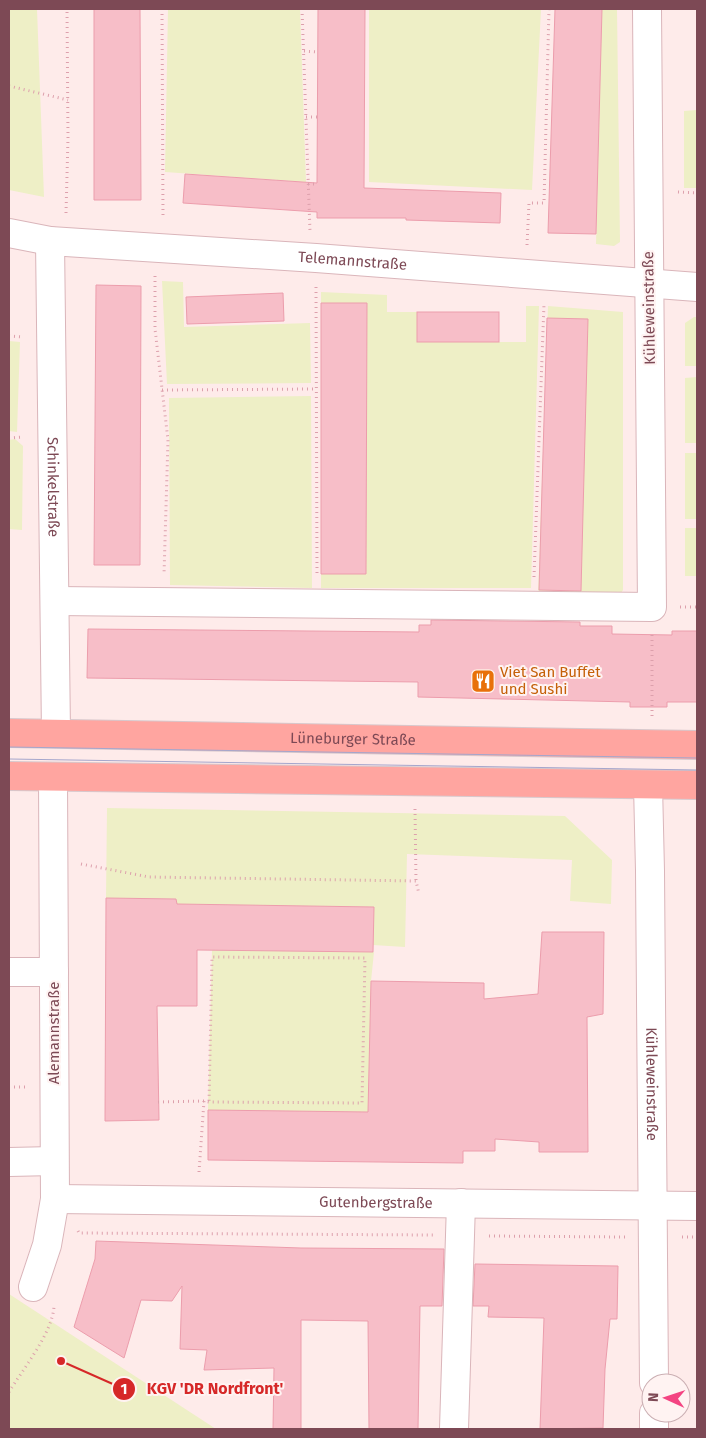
<svg xmlns="http://www.w3.org/2000/svg" width="706" height="1438" viewBox="0 0 706 1438" font-family="'Fira Sans',sans-serif">
	<style>
		.green { fill: #eeefc6 }
		.building { fill: #f7bec8; stroke: #ec9dac }
		.lines { fill: none; stroke-linecap: round; stroke-linejoin: round }
		.minor-casing { stroke: #dab5ba; stroke-width: 30 }
		.major-casing { stroke: #d8c8cc; stroke-width: 30 }
		.path { stroke: #dda0ac; stroke-width: 3; stroke-dasharray: 1 4; stroke-linecap: butt }
		.minor { stroke: #fff; stroke-width: 28 }
		.major { stroke: #ffa5a0; stroke-width: 28 }
		.tram { stroke: #a5a6cc; stroke-width: 1 }
		.labels { text-anchor: middle; dominant-baseline: central; stroke-width: 4; stroke-linejoin: round; paint-order: stroke }
		.street-label { font-size: 15px; fill: #7d4955; stroke: #fff3f2 }
		.food-label { font-size: 15px; fill: #c56008; stroke: #fff3f2; text-anchor: start }
		.leader { fill: none; stroke: #d62828; stroke-width: 2 }
		.callout-dot { fill: #d62828; stroke: #fff3f2; stroke-width: 2 }
		.mark-label { font-size: 15px; text-anchor: middle; font-weight: bold; fill: #fff }
		.callout-label { font-size: 16px; text-anchor: middle; font-weight: bold; fill: #d62828; stroke: #fff3f2; stroke-width: 4; stroke-linejoin: round; paint-order: stroke }
	</style>
	<rect width="100%" height="100%" fill="#feebea"/>
	<g class="green">
		<path d="M9 9H37L44 197 9 190Z"/>
		<path d="M168 9H300L306 182 165 172Z"/>
		<path d="M369 9H541L532 190 369 182Z"/>
		<path d="M602 9H617L620 242 614 246 596 244Z"/>
		<path d="M697 110V188H684V111Z"/>
		<path d="M162 281 183 282 184 327 310 323 311 383 167 384Z"/>
		<path d="M321 292 387 295V312H417V342H526V306H539L531 588H321V574L366 573 367 304 321 303Z"/>
		<path d="M548 306 623 312V590L621 593 538 597Z"/>
		<path d="M694 317H697V366H685V323Z"/>
		<path d="M9 341 20 342 17 432 9 431Z"/>
		<path d="M697 377V443H685V378Z"/>
		<path d="M311 396 312 588 170 585 169 398Z"/>
		<path d="M15 439 23 446 22 530 9 529V440Z"/>
		<rect x="685" y="453" width="12" height="66"/>
		<rect x="685" y="528" width="12" height="48"/>
		<path d="M107 808 565 816 612 860 611 904 570 901 572 860 407 854 405 947 373 945 374 907 177 904 176 899 106 898Z"/>
		<path d="M212 950 374 952 371 981 368 1112 208 1110Z"/>
		<path d="M9 1294 216 1429H9Z"/>
	</g>
	<g class="building">
		<path d="M94 9H140L141 200H94Z"/>
		<path d="M318 9H365L364 188 501 193 500 223 406 220V218H317V212L183 203 185 174 317 183Z"/>
		<path d="M555 9H602L596 234 548 233Z"/>
		<path d="M96 285 141 286 140 565H94Z"/>
		<path d="M283 293 284 321 187 324 186 297Z"/>
		<path d="M321 303H367L366 574H321Z"/>
		<rect x="417" y="312" width="82" height="30"/>
		<path d="M547 318 588 319 581 591 539 590Z"/>
		<path d="M431 620 580 622V626H612V634L672 635V631H697V702H667V707H630V702L418 697V682L87 678 88 629 419 632V625H431Z"/>
		<path d="M106 898 176 899 177 904 374 907 373 952 197 950V1006H157L159 1120 105 1121Z"/>
		<path d="M542 932H604L603 1014 587 1017 588 1152H539V1142L495 1139V1151H463V1163L208 1160V1110L368 1112 371 981 484 983V999L538 994Z"/>
		<path d="M96 1241 301 1248 444 1249 442 1306H420L418 1429H369L368 1321 301 1320V1429H273L274 1368 204 1370 207 1350 180 1349 182 1286 172 1301 141 1300 124 1358 74 1327 95 1259Z"/>
		<path d="M475 1264 618 1266 617 1319H610L605 1369 603 1428 540 1429 544 1318 488 1317 489 1306H473Z"/>
	</g>
	<g class="lines">
		<g class="minor-casing">
			<g id="minor">
				<path id="s1" d="M9 233 50 241 316 258 697 287"/>
				<path id="s2" d="M50 241 56 733"/>
				<path d="M55 601 652 607 647 9"/>
				<path id="s3" d="M648 785 650 871 654 1383"/>
				<path d="M9 972H54"/>
				<path d="M9 1162 54 1161"/>
				<path id="s4" d="M55 1199 697 1206"/>
				<path d="M33 1287 47 1245 55 1199 53 777"/>
				<path d="M654 1413V1429"/>
				<path d="M454 1429 461 1203"/>
			</g>
		</g>
		<g class="major-casing">
			<g id="major">
				<path id="s5" d="M9 733 697 745"/>
				<path d="M9 776 697 785"/>
			</g>
		</g>
		<g class="path">
			<path d="M162 9 163 219"/>
			<path d="M302 9 310 231"/>
			<path d="M304 51 317 52"/>
			<path d="M9 86 68 100"/>
			<path d="M306 117H317"/>
			<path d="M308 184H317"/>
			<path d="M678 192 697 193"/>
			<path d="M66 213 68 138 67 9"/>
			<path d="M527 245 529 203H544L549 9"/>
			<path d="M155 276V329L168 440 164 574"/>
			<path d="M316 287 317 575"/>
			<path d="M9 336 23 337"/>
			<path d="M162 390 316 389"/>
			<path d="M9 438 23 437"/>
			<path d="M534 577 544 304"/>
			<path d="M680 607H697"/>
			<path d="M652 635V716"/>
			<path d="M415 809 416 881"/>
			<path d="M81 864 149 877 416 881 419 894"/>
			<path d="M9 1087H26"/>
			<path d="M158 1102 204 1101"/>
			<path d="M199 1172 204 1101 209 1102 362 1103 365 958 212 957 209 1102"/>
			<path d="M78 1231 79 1233 433 1235"/>
			<path d="M489 1236 625 1237"/>
			<path d="M682 1237H697"/>
			<path d="M9 1392C23 1369 53 1332 54 1306"/>
		</g>
		<use href="#minor" class="minor"/>
		<use href="#major" class="major"/>
		<g class="tram">
			<path d="M9 747 697 758"/>
			<path d="M9 759 697 770"/>
		</g>
	</g>
	<defs>
		<g id="restaurant-square" transform="scale(1.25)"><rect x="-9" y="-9" width="18" height="18" rx="4" fill="#e8710a" stroke="#fff3f2"/><path d="M-5-6h1v4h1v-4h1v4h1v-4h1v5L-1.5 .5V6h-2V.5L-5-1ZM5-6V6H3V1.5H1.5Q1.5-4 5-6Z" fill="#fff"/></g>
	</defs>
	<g fill-rule="evenodd">
		<use href="#restaurant-square" x="483" y="681"/>
	</g>
	<g class="labels">
		<g class="street-label">
			<text stroke="none"><textPath href="#s1" startOffset="345">Telemannstraße</textPath></text>
			<text transform="translate(649 308) rotate(-91)">Kühleweinstraße</text>
			<text stroke="none"><textPath href="#s2" startOffset="246">Schinkelstraße</textPath></text>
			<text stroke="none"><textPath href="#s5" startOffset="344">Lüneburger Straße</textPath></text>
			<text transform="translate(54 1033) rotate(-90)">Alemannstraße</text>
			<text stroke="none"><textPath href="#s3" startOffset="299">Kühleweinstraße</textPath></text>
			<text stroke="none"><textPath href="#s4" startOffset="321">Gutenbergstraße</textPath></text>
		</g>
		<g class="food-label">
			<text x="500" y="672">Viet San Buffet<tspan x="500" dy="17">und Sushi</tspan></text>
		</g>
	</g>
	<path class="leader" d="M61 1361L124 1389"/>
	<g class="callout-dot">
		<circle cx="61" cy="1361" r="5"/>
		<circle cx="124" cy="1389" r="12"/>
	</g>
	<g class="mark-label">
		<text x="124" y="1394">1</text>
	</g>
	<g class="callout-label">
		<text x="215" y="1394">KGV 'DR Nordfront'</text>
	</g>
	<rect width="706" height="1438" fill="none" stroke="#7d4955" stroke-width="20"/>
	<g transform="translate(666 1398) rotate(273)"><circle r="24" fill="#fff3f2" stroke="#cbafb3"/>
	<path d="M0-4L9 19L0 12L-9 19Z" fill="#f44482"/>
	<text y="-8" font-size="14" font-weight="bold" text-anchor="middle" fill="#7d4955">N</text>
	</g>
</svg>
